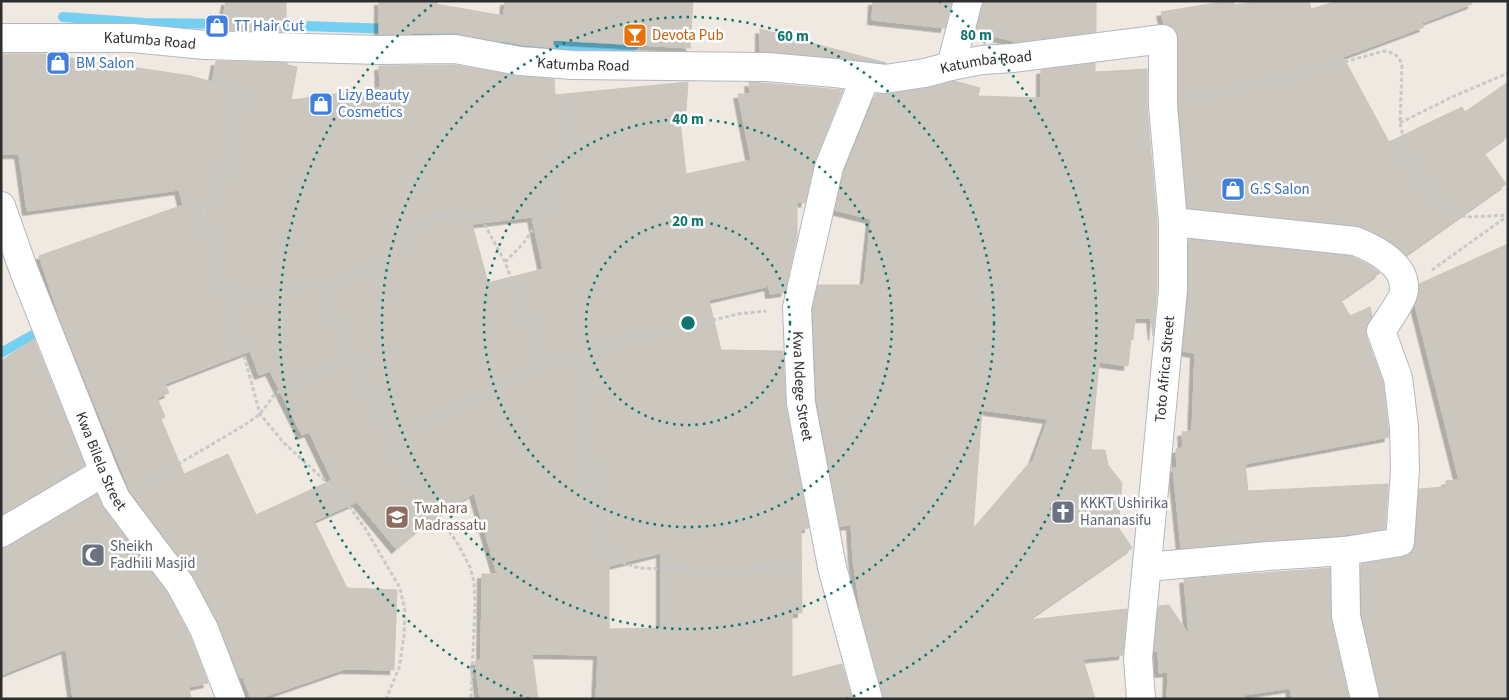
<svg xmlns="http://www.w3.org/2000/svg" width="1509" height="700" viewBox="0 0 1509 700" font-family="'Source Sans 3',sans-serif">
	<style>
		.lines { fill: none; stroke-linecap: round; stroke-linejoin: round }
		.stream { stroke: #75cff0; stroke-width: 10 }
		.building { fill: #cbc7bf; stroke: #cbc5ba; fill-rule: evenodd; filter: url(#shadow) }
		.street-casing { stroke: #b4b7c1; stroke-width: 30 }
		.path { stroke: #c9c9c9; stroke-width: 3; stroke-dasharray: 4 2.5; stroke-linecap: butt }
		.street { stroke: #fff; stroke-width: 28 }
		.ring { fill: none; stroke: #0f766e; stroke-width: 2.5; stroke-dasharray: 2.5 5 }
		.labels { text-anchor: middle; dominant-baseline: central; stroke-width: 5; stroke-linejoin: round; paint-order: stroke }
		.shop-label { font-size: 15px; fill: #366cbe; stroke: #fff; text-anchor: start }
		.food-label { font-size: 15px; fill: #c56008; stroke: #fff; text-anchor: start }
		.street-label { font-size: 15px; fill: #2e2e2e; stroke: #fff }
		.worship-label { font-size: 15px; fill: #5b616d; stroke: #fff; text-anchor: start }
		.education-label { font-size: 15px; fill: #785e54; stroke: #fff; text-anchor: start }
		.centre { fill: #0f766e; stroke: #fff; stroke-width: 2.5 }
		.ring-label { font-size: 15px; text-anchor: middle; font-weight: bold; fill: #0f766e; stroke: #fff; stroke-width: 5; stroke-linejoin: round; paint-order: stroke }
	</style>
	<defs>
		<filter id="shadow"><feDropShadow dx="-4.5" dy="4.5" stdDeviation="0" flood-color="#0004"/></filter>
	</defs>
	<rect width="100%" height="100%" fill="#efe9e1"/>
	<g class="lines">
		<g class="stream">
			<path d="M63 17 145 23 234 24"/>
			<path d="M274 25 392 29"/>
			<path d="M416 31 456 38"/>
			<path d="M505 45 633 46"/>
			<path d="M849 62H864L883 67"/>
			<path d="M1 353 31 336 39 333"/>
		</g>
	</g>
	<g class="building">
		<path d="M226 1H286V32L221 30Z"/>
		<path d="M379 1H436V4L504 16 505 1H693L690 48 553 40V48L522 45 455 33 379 34Z"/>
		<path d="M873 1H952L945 28 872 20Z"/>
		<path d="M983 1H1096V32L1017 42 976 32Z"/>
		<path d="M1227 1H1234V5L1261 1H1309L1311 9 1338 1H1472V4L1422 23 1424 27 1343 57 1389 142 1462 107 1465 112 1508 82V136L1484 153 1506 184 1406 255 1388 240 1357 226 1187 208 1179 104V39L1176 30 1170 25 1164 24 1161 12Z"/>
		<path d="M760 29 886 63 760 51Z"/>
		<path d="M1 54H44L191 76 212 82 216 61 287 63V65L297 67 291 100 380 88 379 66 454 65 517 76 554 79 555 95 688 82 686 111H679L686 174 751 160 738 94H750L749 82 843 90 815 161 805 203 797 201V236L785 292 770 294 769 286 709 300 721 350 783 351 786 406 809 528 801 529 802 613H792V677L842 664 852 699H596L598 655 532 654 538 699H480L475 661 481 660 482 574H497L474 493 427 523 396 549 357 502 314 521 347 588 397 590 394 670 345 669 258 699H251L243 677 240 678 218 622 194 577 130 491 61 321 39 256 183 205 179 190 27 211 19 154H1ZM532 217 543 269 488 283 472 224ZM250 351 259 375 270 371 302 435 309 432 332 480 256 515 228 454 184 474 161 419 165 417 157 398 169 393 165 384ZM661 553V628L609 629V566Z"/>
		<path d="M1095 63V72L1147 69V106L1157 223V289L1153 336 1151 318H1135L1133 340 1131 339 1128 366 1099 362 1091 450H1105L1108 465 1122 483 1118 527 1132 548 1028 620 1127 609 1123 655 1083 659 1095 699H883L861 614 853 559 851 525 840 526 817 401 813 309 818 285H864L871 219 835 210 844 172 876 94H887L927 88 954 81 980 88 978 96 1041 98V70ZM982 410 1048 419 1033 460 973 530Z"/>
		<path d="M1189 239 1351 256 1371 266 1380 273 1341 300 1350 316 1370 307 1372 316 1366 329V336L1383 382 1389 437 1245 464 1248 491 1388 484 1385 529 1343 535 1181 548 1173 468H1177L1176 449 1183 448 1182 432 1192 431 1195 353 1183 351 1189 291Z"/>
		<path d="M1508 244V699H1380L1362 614 1361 564 1403 557 1409 555 1414 549 1416 543 1419 489 1446 487V481L1459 480 1415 305 1419 293V284Z"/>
		<path d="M34 339 85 465 1 515V361Z"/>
		<path d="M97 494 104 508 167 592 190 636 208 683 189 687 191 699H73L66 649 1 675V549L9 546Z"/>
		<path d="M1330 568 1331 619 1349 699H1292L1290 688 1244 695V699H1167L1168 672 1159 673 1158 651H1154L1159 606 1169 605 1189 635 1184 579Z"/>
	</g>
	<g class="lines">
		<g class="street-casing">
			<g id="street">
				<path id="s1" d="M1 38H132L205 45 380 50 455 49 520 61 573 65 767 67 835 73 885 79 925 73 951 66 982 60 1013 58 1163 39V105L1173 222V290L1138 658 1141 699"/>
				<path d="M951 66 968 1"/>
				<path id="s2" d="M865 78 829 167 797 308 801 403 832 567 868 699"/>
				<path id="s3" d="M1 206 24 271 104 472 116 499 180 584 204 629 231 699"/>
				<path d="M1 533 104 472"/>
				<path d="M1345 551 1346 616 1365 699"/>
				<path d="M1147 567 1269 556 1345 551 1400 542 1405 470 1404 427 1398 378 1381 331C1386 323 1404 298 1404 290 1406 264 1375 249 1355 241L1173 222"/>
			</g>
		</g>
		<g class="path">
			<path d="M213 77 228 83 234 82 238 87 241 97 220 188 203 210 205 223 218 271 242 348 260 414 284 443 333 488 348 505 365 528 400 588 405 611 404 636 399 668 386 699"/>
			<path d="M1193 98 1283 79 1384 51C1394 53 1400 55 1402 67L1400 123 1409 163 1425 185 1454 215 1470 217 1508 215"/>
			<path d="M1400 123 1452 97 1508 73"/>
			<path d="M505 262 523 244 540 218 565 141 571 96"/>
			<path d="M1432 270 1506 217"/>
			<path d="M323 283 334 318 362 379 392 441 415 483 458 544 470 567 474 582 475 606 471 699"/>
			<path d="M229 303 295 287 345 280 371 271 397 250 419 225 428 219 474 213 480 216 505 262 544 365"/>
			<path d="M586 351 591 470 596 512 602 540 608 552 621 562 639 568 716 571 800 568"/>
			<path d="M392 441 429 421 489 395 544 365 626 339 680 328 738 314 766 311"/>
			<path d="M144 484 243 426 260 414 274 395 293 382 305 375 354 360"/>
		</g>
		<use href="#street" class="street"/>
	</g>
	<g class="ring">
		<circle cx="688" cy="323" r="102"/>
		<circle cx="688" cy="323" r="204"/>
		<circle cx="688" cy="323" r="306"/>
		<path d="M529 699A408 408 0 0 1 437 1M939 1A408 408 0 0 1 847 699"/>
	</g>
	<defs>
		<g id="shop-square" transform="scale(1.25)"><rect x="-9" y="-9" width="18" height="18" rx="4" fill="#3f7fe0" stroke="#fff"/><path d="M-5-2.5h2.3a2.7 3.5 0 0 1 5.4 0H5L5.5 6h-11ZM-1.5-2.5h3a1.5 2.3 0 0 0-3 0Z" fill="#fff"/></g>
		<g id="bar-square" transform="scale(1.25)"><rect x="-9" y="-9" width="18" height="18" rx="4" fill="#e8710a" stroke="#fff"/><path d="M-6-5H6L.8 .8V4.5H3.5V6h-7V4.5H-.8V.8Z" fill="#fff"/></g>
		<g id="church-square" transform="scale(1.25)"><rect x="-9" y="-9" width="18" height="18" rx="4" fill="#6b7280" stroke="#fff"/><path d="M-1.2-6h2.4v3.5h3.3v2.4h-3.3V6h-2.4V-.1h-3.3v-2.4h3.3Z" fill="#fff"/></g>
		<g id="school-square" transform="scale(1.25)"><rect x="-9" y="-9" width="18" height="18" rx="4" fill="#8d6e63" stroke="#fff"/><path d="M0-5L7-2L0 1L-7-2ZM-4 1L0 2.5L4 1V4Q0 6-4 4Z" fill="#fff"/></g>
		<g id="mosque-square" transform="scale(1.25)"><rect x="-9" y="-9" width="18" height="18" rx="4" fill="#6b7280" stroke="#fff"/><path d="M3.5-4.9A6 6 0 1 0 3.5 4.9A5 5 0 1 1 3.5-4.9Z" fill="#fff"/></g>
	</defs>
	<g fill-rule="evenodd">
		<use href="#shop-square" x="217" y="26"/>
		<use href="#bar-square" x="635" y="35"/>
		<use href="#shop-square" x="58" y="63"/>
		<use href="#shop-square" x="321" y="104"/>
		<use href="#shop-square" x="1233" y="189"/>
		<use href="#church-square" x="1063" y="512"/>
		<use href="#school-square" x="397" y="517"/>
		<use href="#mosque-square" x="93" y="555"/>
	</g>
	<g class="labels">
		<g class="shop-label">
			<text x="234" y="26">TT Hair Cut</text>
			<text x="76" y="63">BM Salon</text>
			<text x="338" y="95">Lizy Beauty<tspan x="338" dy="17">Cosmetics</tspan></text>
			<text x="1250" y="189">G.S Salon</text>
		</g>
		<g class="food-label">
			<text x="652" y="35">Devota Pub</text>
		</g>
		<g class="street-label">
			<text stroke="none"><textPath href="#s1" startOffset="149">Katumba Road</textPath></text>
			<text stroke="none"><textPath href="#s1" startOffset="989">Katumba Road</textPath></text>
			<text stroke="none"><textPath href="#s1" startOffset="584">Katumba Road</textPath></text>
			<text transform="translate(1165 369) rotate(-85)">Toto Africa Street</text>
			<text stroke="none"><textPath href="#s2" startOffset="319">Kwa Ndege Street</textPath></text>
			<text stroke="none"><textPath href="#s3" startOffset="274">Kwa Bilela Street</textPath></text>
		</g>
		<g class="worship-label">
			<text x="1080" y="503">KKKT Ushirika<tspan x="1080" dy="17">Hananasifu</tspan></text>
			<text x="110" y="546">Sheikh<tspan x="110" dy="17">Fadhili Masjid</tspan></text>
		</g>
		<g class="education-label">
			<text x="414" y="508">Twahara<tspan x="414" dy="17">Madrassatu</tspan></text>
		</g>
	</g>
	<circle cx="688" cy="323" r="8" class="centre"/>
	<g class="ring-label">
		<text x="976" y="40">80 m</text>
		<text x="793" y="41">60 m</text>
		<text x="688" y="124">40 m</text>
		<text x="688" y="226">20 m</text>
	</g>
	<rect width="1509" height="700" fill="none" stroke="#2e2e2e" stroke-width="5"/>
</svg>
